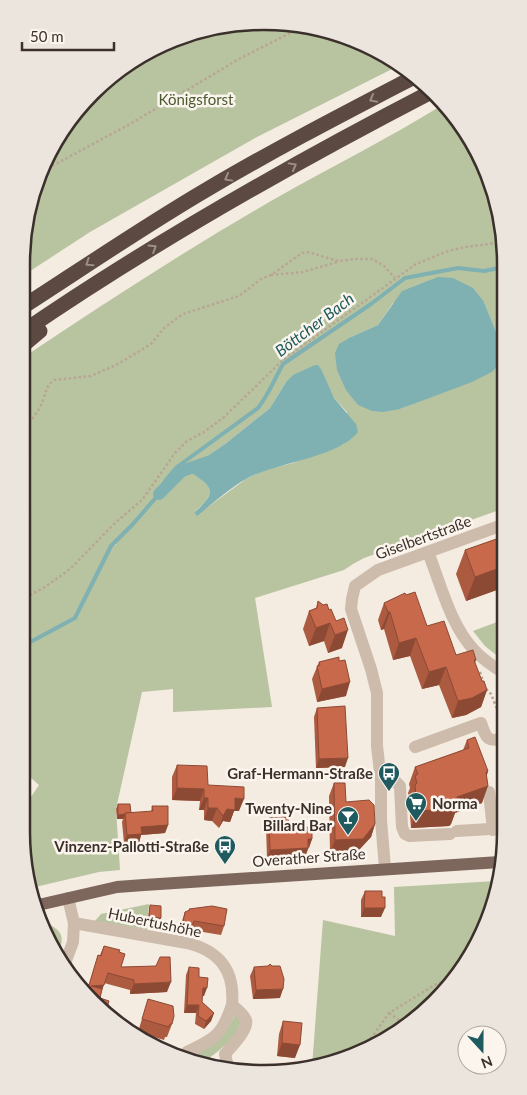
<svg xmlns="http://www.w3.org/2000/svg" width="527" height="1095" viewBox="0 0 527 1095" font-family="Lato,sans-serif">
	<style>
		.green { fill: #b8c4a0; fill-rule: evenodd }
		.water { fill: #7fb0b2 }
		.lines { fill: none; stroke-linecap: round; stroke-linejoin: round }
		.stream { stroke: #7fb0b2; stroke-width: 4 }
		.canal { stroke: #7fb0b2; stroke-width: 12 }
		.path { stroke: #b9a596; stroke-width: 2.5; stroke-dasharray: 2.5 2.5; stroke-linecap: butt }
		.minor { stroke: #cdbbac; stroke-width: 12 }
		.major { stroke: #7d675c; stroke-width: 12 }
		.highway { stroke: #5c4a42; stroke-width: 15 }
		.wall { fill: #ac5a40 }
		.shaded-wall { fill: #8c4a34 }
		.building { fill: #c8694b; stroke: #8c4a34 }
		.oneway { stroke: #9c8e87 }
		.labels { text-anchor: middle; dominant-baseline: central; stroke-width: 5; stroke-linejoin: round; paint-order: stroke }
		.park-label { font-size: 15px; fill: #4a5a2e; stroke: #fbf5ee }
		.street-label { font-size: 15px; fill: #3b302b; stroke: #fbf5ee }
		.poi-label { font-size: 15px; font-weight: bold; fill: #3b302b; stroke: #fbf5ee; text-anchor: end }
		.water-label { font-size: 16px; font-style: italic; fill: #1f5a5e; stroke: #fbf5ee }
		.rim { fill: none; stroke: #3b302b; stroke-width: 2.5 }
	</style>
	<rect width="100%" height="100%" fill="#f4ebe1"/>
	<g class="green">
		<path d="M264 21 356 40 400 65 257 137 90 232 21 277V263L40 171 92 92 171 40Z"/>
		<path d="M444 104 456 116 487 171 504 232 505 508 364 558 353 564 344 570 255 598 272 707 173 712V689L142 692 116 809 120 870 99 872 31 888 21 831V812L39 785 21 769V648L77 618 112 546 116 545V543L110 545 74 617 21 646V359C103 304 186 250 271 201 329 168 388 139 444 104ZM484 302 501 344 492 372 400 409 351 337 378 325 393 303ZM286 382 327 385 334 398 347 412 344 444 293 463 265 470 246 479 197 515 194 512C198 509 200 507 204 503 217 488 206 483 193 474V467L194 465 225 444 270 408Z"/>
		<path d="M505 619V662L485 646 473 631Z"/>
		<path d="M496 881 487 924 435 1003 371 1049 312 1067 323 920 395 936 394 887Z"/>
		<path d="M149 904 147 930 95 921 101 914Z"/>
		<path d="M48 924C64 931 64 940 58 954L43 925Z"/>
		<path d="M236 1013 241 1020C240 1036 215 1055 201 1063L190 1058C210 1046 227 1035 236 1013Z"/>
	</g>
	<g class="water">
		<path d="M438 277 453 278 473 288 484 302 501 344 503 354 501 362 492 372 472 382 400 409 383 412 372 411 358 405 346 390 337 370 335 353 339 344 351 337 378 325 402 291Z"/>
		<path d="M315 365H318L321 369 334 398 356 424 358 432C340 457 274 463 246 479 231 487 211 505 197 516L194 512C198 510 200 507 204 503 217 489 206 483 193 474V467L194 465 225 444 270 408 286 382 293 375Z"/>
	</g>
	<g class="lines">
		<path class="stream" d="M21 647 75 618 111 546 133 524 159 494 165 481 177 467 258 408C269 394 274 380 283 364L371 304 405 278 458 268 484 271 504 267"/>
		<g class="canal">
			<path d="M503 286 504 285"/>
			<path d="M159 494 182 471 208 462"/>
		</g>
		<g class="path">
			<path d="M39 173 130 124 239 59 300 28"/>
			<path d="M271 275 303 272 337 262"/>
			<path d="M21 429C31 422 39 411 43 400 46 392 46 386 54 380L91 376 118 364 151 344 164 328 183 314 239 296 261 279 271 275 302 253 308 252 338 261 356 259H372L384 266 395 278"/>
			<path d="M21 600 45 587 70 569 114 524 142 500 175 453 187 441 204 432 224 417 283 360 416 264 448 251 466 247 504 242"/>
			<path d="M480 672 484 684"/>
			<path d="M486 689 491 694 500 716"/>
			<path d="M389 1013 405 1024"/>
			<path d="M362 1051 389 1013 438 983 449 982"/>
		</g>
		<g class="minor">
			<path d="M428 552C441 585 450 624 474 650 483 660 494 667 505 674"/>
			<path d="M415 747 481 723C486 738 488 744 505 737"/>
			<path d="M381 781C390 779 394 779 400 786L402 827 405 834 409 836 450 834"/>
			<path d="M489 792 493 830"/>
			<path d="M457 831 506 828"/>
			<path d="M385 868 381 820V781L377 746V693L371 669 351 609 352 599 355 586 378 570 505 524"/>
			<path d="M74 923 187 943C220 951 235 971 232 1005 237 1009 244 1015 246 1020 249 1029 231 1047 225 1054L228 1067 236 1070"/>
			<path d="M64 966 73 942 74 923 68 898"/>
			<path d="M187 1052C215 1039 222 1035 232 1005"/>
		</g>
		<path class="major" d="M34 906 117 887 144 885 500 862"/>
		<g class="highway">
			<path d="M21 308C83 268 143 227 206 190 275 149 345 113 416 76"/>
			<path d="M21 333C152 243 290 165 431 92"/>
			<path d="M21 347 40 331"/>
		</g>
	</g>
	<g class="wall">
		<path d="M505 536V587L466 601 456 574 465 550Z"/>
		<path d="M406 595 427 626 456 655 476 660 475 663 482 681 487 690 481 707 466 715 452 718 439 685 422 689 410 656 393 660 384 629 381 630 378 620 384 603Z"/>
		<path d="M318 601 323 605 342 648 328 653 324 641 309 646 303 629 309 611 316 608Z"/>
		<path d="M319 662 346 696 317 702 312 679Z"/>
		<path d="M317 708 345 767 316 768 314 717Z"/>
		<path d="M467 740 488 771 487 775 482 803 455 813 451 824 449 826 411 828 409 802 410 799 408 793 410 788 409 784 415 767 463 750Z"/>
		<path d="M177 765 208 785 239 811H234L230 822 223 821 219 828 212 821 204 820V810H199L200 801 172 800V777Z"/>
		<path d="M334 783 346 802 375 824 371 837 358 851 330 853 329 796Z"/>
		<path d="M118 804 131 813 151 812 152 806 168 825 165 833 141 835 139 843H124L122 822 123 819H117L116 809Z"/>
		<path d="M269 818 312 839 305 857 267 859 266 827Z"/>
		<path d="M365 891 381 917H361V900Z"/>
		<path d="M150 905 159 922H148L149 910Z"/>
		<path d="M189 909 224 926 221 935 191 930 190 933 180 931 182 921 185 912 188 911Z"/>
		<path d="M104 946 119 952 121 967 167 992 130 994V990L104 983 100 998 106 1011 89 985 98 955H100Z"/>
		<path d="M189 967 199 977 204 996H202V1002L214 1013 211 1021 204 1029 195 1024 196 1013H184L186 975Z"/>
		<path d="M254 967 280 998 253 999 250 976Z"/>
		<path d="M148 999 172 1024 167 1037H165L164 1040 138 1032Z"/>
		<path d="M283 1021 295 1058 277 1056 279 1034Z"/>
	</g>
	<g class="shaded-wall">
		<path d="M505 566V587L466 601 475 577Z"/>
		<path d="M388 612H390L384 629 381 630Z"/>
		<path d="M330 623 324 641 309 646 316 628Z"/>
		<path d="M348 630 342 648 328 653 335 635Z"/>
		<path d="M416 638 410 656 393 660 399 643Z"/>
		<path d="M446 667 439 685 422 689 429 672Z"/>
		<path d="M350 682 346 696 317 702 322 689Z"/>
		<path d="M487 690 481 707 466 715 452 718 458 701Z"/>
		<path d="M348 758 345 767 316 768 319 759Z"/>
		<path d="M488 771 482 788 488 786 482 803 455 813 451 824 449 826 411 828 417 811 457 797 486 772Z"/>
		<path d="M177 788 204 789 200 801 172 800Z"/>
		<path d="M204 798H208L204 810H199Z"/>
		<path d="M235 798 244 799 239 811H234L230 822 223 821 219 828 223 816Z"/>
		<path d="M208 808H217L212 821 204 820Z"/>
		<path d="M118 815H125L123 819H117Z"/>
		<path d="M375 824 371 837 358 851 330 853 335 840Z"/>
		<path d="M168 825 165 833 141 835 139 843H124L127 835 141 827Z"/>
		<path d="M308 839H312L309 848Z"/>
		<path d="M308 848 305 857 267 859 270 850Z"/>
		<path d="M364 908H385L381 917H361Z"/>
		<path d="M149 917 161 918 159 922H148Z"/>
		<path d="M171 982 167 992 130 994 134 984Z"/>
		<path d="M104 985 100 995 91 986Z"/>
		<path d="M203 988H207L204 996H200Z"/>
		<path d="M283 989 280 998 253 999 256 990Z"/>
		<path d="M187 1005H199L196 1013H184Z"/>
		<path d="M214 1013 211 1021 204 1029 206 1021Z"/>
		<path d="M282 1043 300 1045 295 1058 277 1056Z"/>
	</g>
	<g class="building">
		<path d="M505 536V566L475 577 465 550Z"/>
		<path d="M415 592 427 626 444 621 456 655 473 650 476 660H474L482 681H484L487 690 472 698 458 701 446 667 429 672 416 638 399 643 390 612H388L384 603 405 593 406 595Z"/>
		<path d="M318 601 323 605 327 604 329 610 331 609 336 621 344 618 348 630 335 635 330 623 316 628 309 611 317 608Z"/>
		<path d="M339 657V661L345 660 350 682 322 689 317 666 320 665 319 662Z"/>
		<path d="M345 706 348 758 319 759 317 708Z"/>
		<path d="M475 737 488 771 486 772 488 786 457 797V807L455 809 417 811 415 785 417 783 415 776 418 774 415 767 469 748 467 740Z"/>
		<path d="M177 765 207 766 208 785 244 787V799L235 798V810L227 809 223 816 217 808H208V798H204V789L177 788Z"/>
		<path d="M334 783H345L346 802 369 800 374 805 375 824 363 839 335 840Z"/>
		<path d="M118 804H130L131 813H125L126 814 118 815Z"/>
		<path d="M152 806H168V825L141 827 142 834 127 835 125 813 153 811Z"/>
		<path d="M288 817 289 828 312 827V839H308V848L270 850 269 818Z"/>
		<path d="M365 891H382V897H385V908H364Z"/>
		<path d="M150 905 161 906V918L149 917Z"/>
		<path d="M212 906 227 909 224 926 194 921 193 924 183 922 185 912 190 910 189 909Z"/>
		<path d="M104 946 120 950 119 952 125 954 121 967 156 966 160 957H170L171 982 134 984V980L108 973 104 985 91 986 102 989 100 998 109 1001 106 1011 80 987 81 983 89 985 98 955 101 956Z"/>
		<path d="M270 964 272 966H280L284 979 283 989 256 990 254 967 268 966Z"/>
		<path d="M189 967 199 968V977L208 978 207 988H203L202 1002 214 1013 206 1021 198 1016 199 1005H187Z"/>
		<path d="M148 999 173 1006 174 1016 172 1024H170L169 1027 142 1019Z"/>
		<path d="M283 1021 302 1023 300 1045 282 1043Z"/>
	</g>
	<defs><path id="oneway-chevron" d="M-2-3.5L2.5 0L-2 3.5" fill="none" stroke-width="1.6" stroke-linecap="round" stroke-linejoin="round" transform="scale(1.25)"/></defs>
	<g class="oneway">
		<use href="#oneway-chevron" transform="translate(373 99) rotate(152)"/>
		<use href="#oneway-chevron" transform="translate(293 166) rotate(-29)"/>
		<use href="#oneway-chevron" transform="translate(228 178) rotate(151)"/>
		<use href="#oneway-chevron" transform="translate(153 248) rotate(-32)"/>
		<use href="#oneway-chevron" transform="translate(89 263) rotate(146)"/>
	</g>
	<defs>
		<g id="bus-pin" transform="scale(1.125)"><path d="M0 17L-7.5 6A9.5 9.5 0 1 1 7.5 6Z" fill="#1f5a5e" stroke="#fbf5ee"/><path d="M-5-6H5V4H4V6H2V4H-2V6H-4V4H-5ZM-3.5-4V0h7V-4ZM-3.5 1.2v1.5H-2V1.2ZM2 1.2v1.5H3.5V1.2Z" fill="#fff"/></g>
		<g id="supermarket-pin" transform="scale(1.125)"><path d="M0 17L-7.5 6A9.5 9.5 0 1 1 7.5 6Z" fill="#1f5a5e" stroke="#fbf5ee"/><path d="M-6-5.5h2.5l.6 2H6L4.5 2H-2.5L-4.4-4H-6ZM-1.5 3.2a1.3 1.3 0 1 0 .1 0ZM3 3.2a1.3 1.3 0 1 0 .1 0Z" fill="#fff"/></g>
		<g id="bar-pin" transform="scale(1.125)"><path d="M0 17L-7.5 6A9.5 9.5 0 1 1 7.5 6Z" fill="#1f5a5e" stroke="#fbf5ee"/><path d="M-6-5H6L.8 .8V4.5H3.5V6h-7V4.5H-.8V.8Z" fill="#fff"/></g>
	</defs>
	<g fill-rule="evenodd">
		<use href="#bus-pin" x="389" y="773"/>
		<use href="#supermarket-pin" x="416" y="803"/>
		<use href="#bar-pin" x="348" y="817"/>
		<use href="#bus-pin" x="225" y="846"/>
	</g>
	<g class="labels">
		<g class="park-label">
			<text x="196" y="99">Königsforst</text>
		</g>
		<g class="street-label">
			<text transform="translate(423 537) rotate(-20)">Giselbertstraße</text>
			<text transform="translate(309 857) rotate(-4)">Overather Straße</text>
			<text transform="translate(155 922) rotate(12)">Hubertushöhe</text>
		</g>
		<g class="poi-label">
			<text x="373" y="773">Graf-Hermann-Straße</text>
			<text x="432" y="803" text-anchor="start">Norma</text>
			<text x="332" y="808">Twenty-Nine<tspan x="332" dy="17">Billard Bar</tspan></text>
			<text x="209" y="846">Vinzenz-Pallotti-Straße</text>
		</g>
		<g class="water-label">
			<text transform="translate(314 324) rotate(-37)">Böttcher Bach</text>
		</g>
	</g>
	<path d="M0 0H527V1095H0ZM263 30H264A233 233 0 0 1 497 263V832A233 233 0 0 1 264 1065H263A233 233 0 0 1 30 832V263A233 233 0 0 1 263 30Z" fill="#ece5de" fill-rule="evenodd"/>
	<path class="rim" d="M263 30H264A233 233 0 0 1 497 263V832A233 233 0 0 1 264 1065H263A233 233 0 0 1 30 832V263A233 233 0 0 1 263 30Z"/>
	<g transform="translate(482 1050) rotate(159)"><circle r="24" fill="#fbf5ee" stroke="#aea6a0"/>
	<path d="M0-4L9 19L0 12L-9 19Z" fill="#1f5a5e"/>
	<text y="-8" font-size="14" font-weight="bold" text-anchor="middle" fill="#3b302b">N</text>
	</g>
	<path d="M22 42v8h92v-8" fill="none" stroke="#3b302b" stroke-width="2.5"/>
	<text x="30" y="42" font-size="15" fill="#3b302b" stroke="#fbf5ee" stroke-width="4" paint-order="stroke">50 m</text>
</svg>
